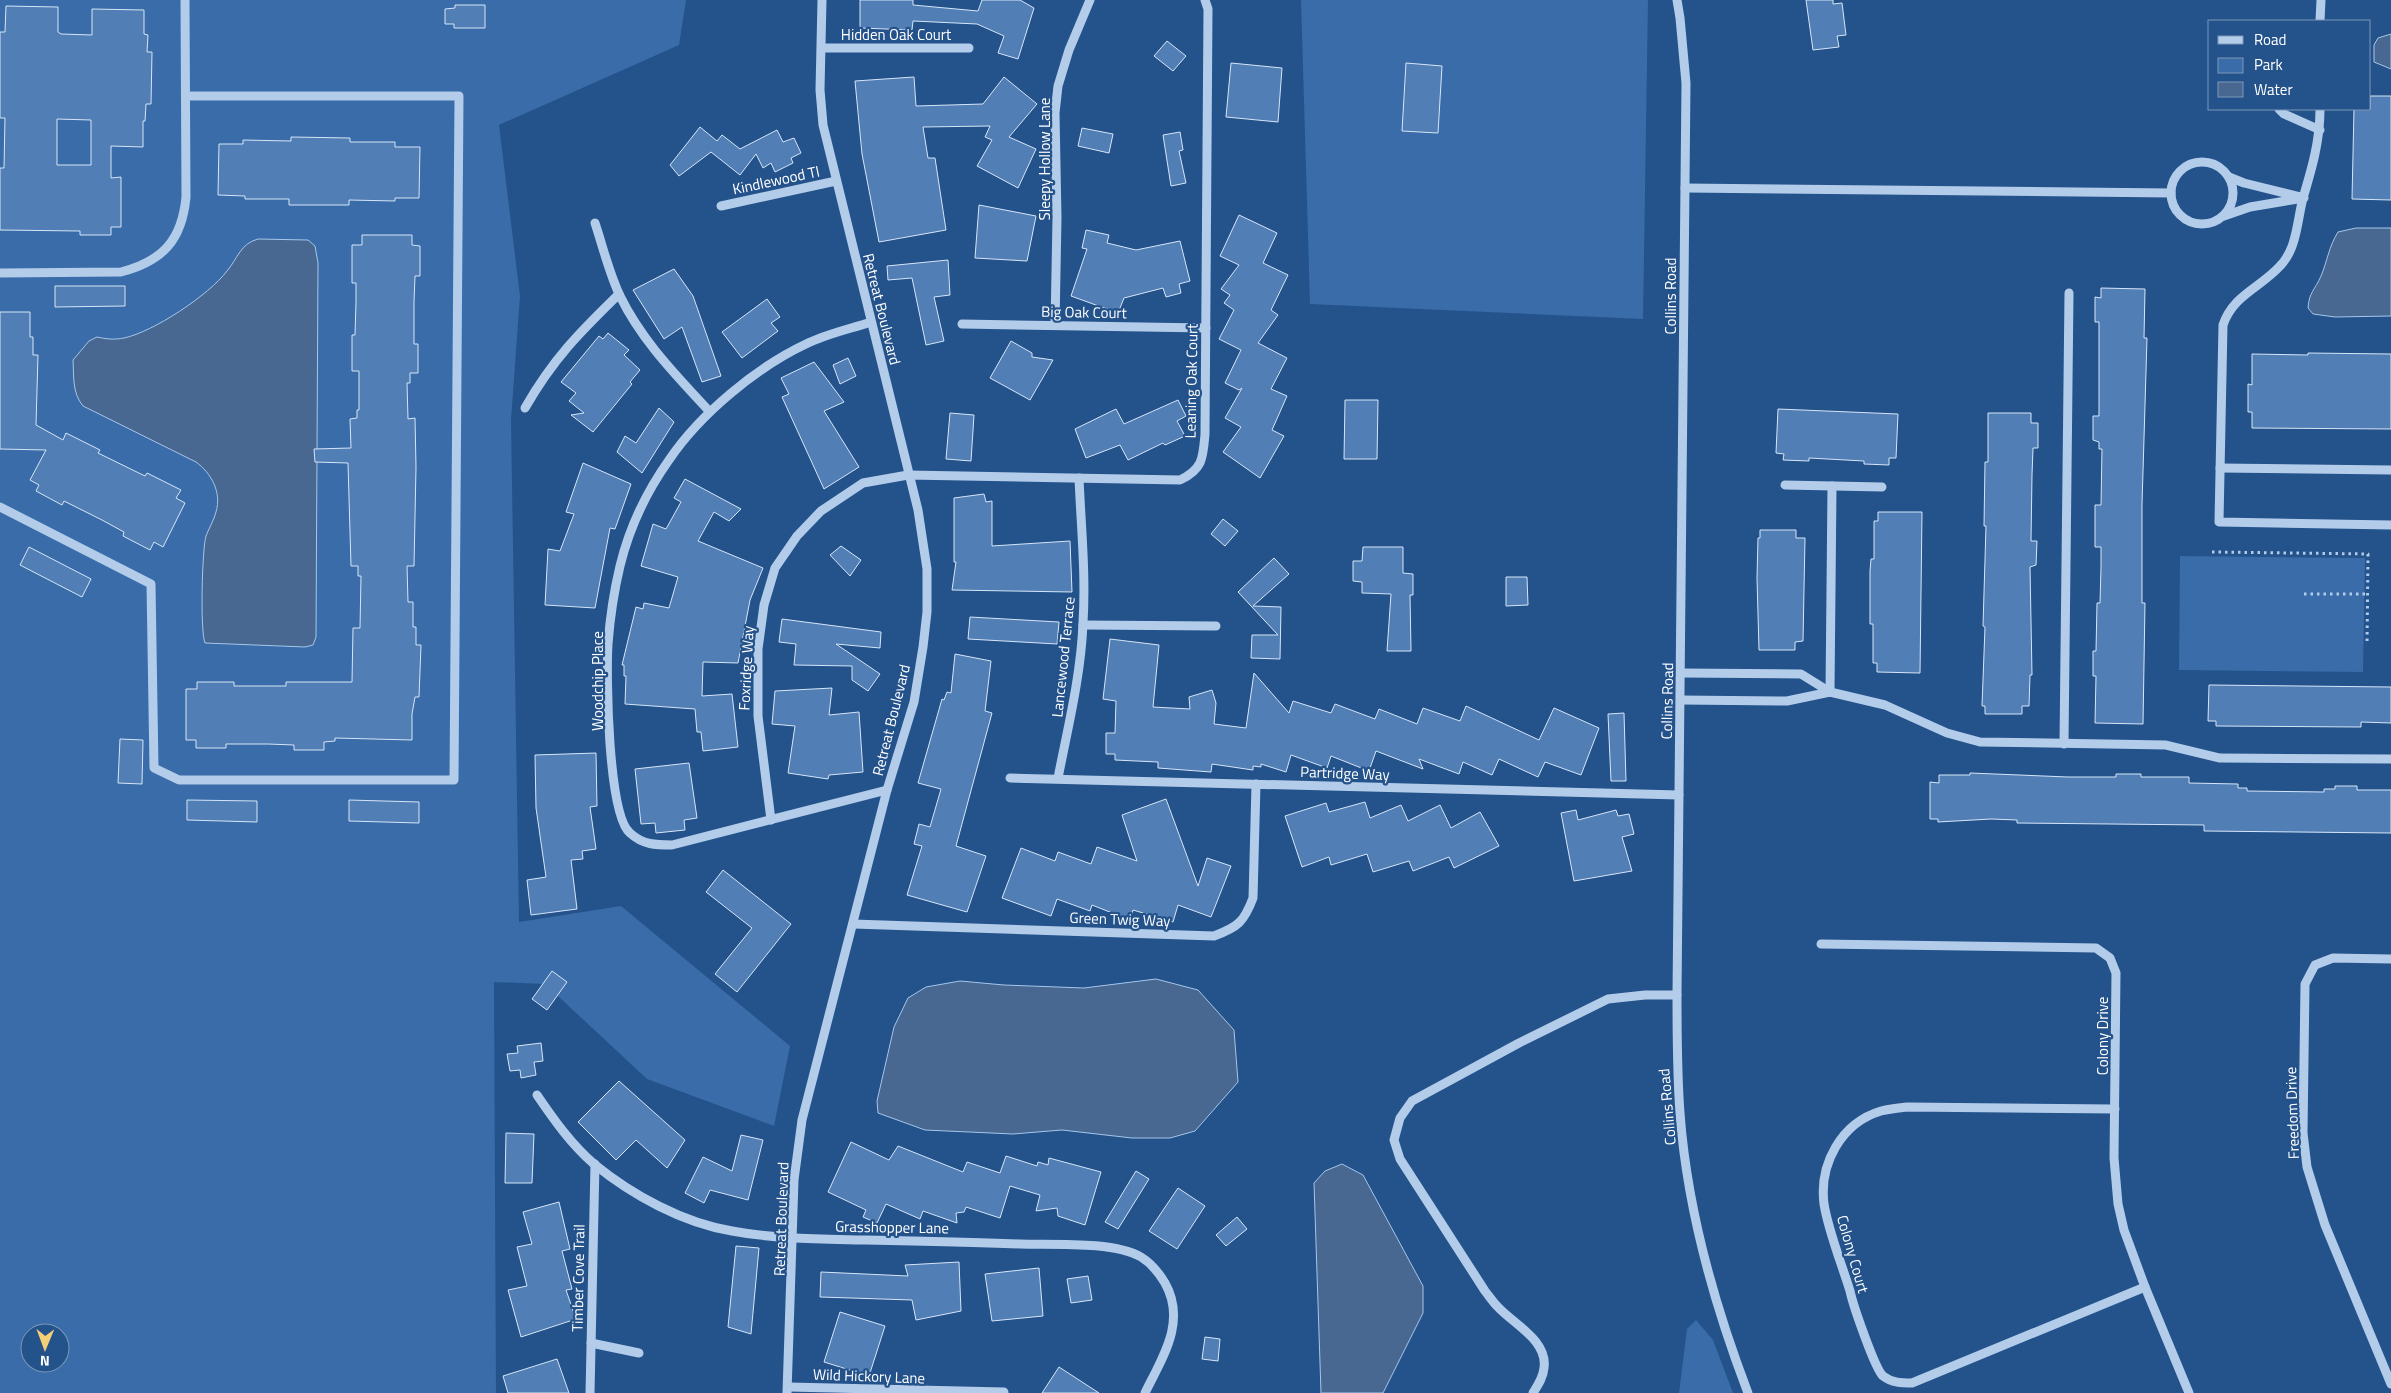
<svg xmlns="http://www.w3.org/2000/svg" width="2391" height="1393" viewBox="0 0 2391 1393" font-family="'Titillium Web',sans-serif">
	<style>
		.green { fill: #396ca8; fill-rule: evenodd }
		.water { fill: #486891; stroke: #a6c7eb }
		.building { fill: #517eb4; stroke: #d6e6f8; fill-rule: evenodd }
		.lines { fill: none; stroke-linecap: round; stroke-linejoin: round }
		.path { stroke: #b2ccea; stroke-width: 3; stroke-dasharray: 2.5 4; stroke-linecap: butt }
		.minor { stroke: #b2ccea; stroke-width: 9 }
		.labels { text-anchor: middle; dominant-baseline: central; stroke-width: 4.5; stroke-linejoin: round; paint-order: stroke }
		.street-label { font-size: 15px; fill: #fff; stroke: #24528b }
	</style>
	<rect width="100%" height="100%" fill="#24528b"/>
	<g class="green">
		<path d="M0 0H686L679 45 499 125 520 296 511 420 519 922 621 906 790 1046 774 1126 647 1079 545 984 494 982 496 1393H0ZM30 1333H60V1363H30Z"/>
		<path d="M1301 0H1648L1643 319 1310 304Z"/>
		<path d="M2180 556 2365 558 2363 672 2179 670Z"/>
		<path d="M1696 1320 1713 1340 1733 1393H1679L1687 1329Z"/>
	</g>
	<g class="water">
		<path d="M2391 34V69L2374 62V45L2378 38Z"/>
		<path d="M2356 228H2391V316L2335 317 2313 314 2308 308C2309 292 2315 290 2321 276 2327 262 2329 246 2338 232Z"/>
		<path d="M258 239 308 240 315 246 318 263 316 637 313 645 305 647 205 643C200 631 202 550 206 536 209 528 214 520 216 512 222 492 211 473 196 462L83 406C72 393 74 376 73 360L89 341 97 337C106 339 114 340 124 338 153 332 209 295 227 271 238 258 240 244 258 239Z"/>
		<path d="M1156 979 1198 990 1234 1030 1238 1082 1195 1131 1170 1138H1132L1062 1130 1013 1134 925 1130 878 1113 877 1101 894 1027 908 998 926 987 960 981 1004 985 1084 988Z"/>
		<path d="M1342 1164 1363 1175 1423 1286V1313L1383 1393H1321L1314 1183 1325 1171Z"/>
	</g>
	<g class="building">
		<path d="M860 0H913V5L978 11 982 0H1020L1034 8 1018 59 998 53 1004 36 977 24 913 21 912 30 860 28Z"/>
		<path d="M1806 0H1833V4L1842 3 1846 35 1837 36 1839 47 1813 50Z"/>
		<path d="M455 5H485V28H454V24H445V9L455 8Z"/>
		<path d="M6 6 58 7V32L61 34 92 35V9L144 10V34L148 35 147 52H152L151 104H146L145 121H143V147L111 146V178L121 177V227H111V235H80V231L0 230V168H4L5 118H0V32H5ZM57 119 91 120V165H57Z"/>
		<path d="M1167 41 1186 56 1173 71 1154 56Z"/>
		<path d="M1231 63 1282 68 1278 122 1226 117Z"/>
		<path d="M1406 63 1442 66 1438 133 1402 131Z"/>
		<path d="M914 77 916 106 983 104 1004 77 1037 104 1009 137 1036 149 1018 188 977 166 992 140 985 137 990 126 923 127 928 158H935L946 230 879 242 862 154 855 81Z"/>
		<path d="M2370 96H2391V200L2352 199 2354 109H2370Z"/>
		<path d="M700 127 717 141 722 135 740 149 777 130 783 142 794 138 801 153 791 158 793 163 775 172 771 163 763 168 756 154 740 175 711 152 679 176 670 165Z"/>
		<path d="M1082 128 1113 134 1109 153 1078 146Z"/>
		<path d="M1180 132 1183 150 1179 151 1186 183 1171 186 1163 135Z"/>
		<path d="M291 137 350 138V142H395V147H420L419 198H395V201L349 200V205H289V199H245V196L218 195 219 144H243V140L291 141Z"/>
		<path d="M979 205 1036 216 1027 261 975 258Z"/>
		<path d="M1239 215 1277 233 1263 263 1288 275 1271 310 1278 315 1258 343 1287 358 1271 389 1287 396 1272 430 1284 436 1260 478 1223 452 1241 427 1225 418 1242 388 1239 390 1225 383 1241 350 1219 339 1234 310 1224 303 1230 295 1221 289 1239 265 1220 256Z"/>
		<path d="M1086 230 1109 235 1107 243 1136 250 1180 241 1190 281 1179 284 1181 293 1166 297 1163 288 1124 298 1118 313 1071 296 1087 249 1082 248Z"/>
		<path d="M362 235H412V245L420 246V276H415L414 302V344H418V373H410V383H407L408 419 415 418 416 467 414 566H407L408 602H413V627H416V645H421L419 697H415L412 714V740L335 738V741L324 742V750H294V745L268 744H226V748H196V740H186V689H197V682H234V686H286V682H352L353 628H360L361 576H358V566H351L348 463 315 462 314 449 351 448 350 419 357 418V410H359V371H352V335H355L356 302V283H352V245H362Z"/>
		<path d="M948 260 950 295 934 297 944 341 926 345 912 278 888 280 887 266Z"/>
		<path d="M674 269 693 296 721 376 702 382 682 327 664 339 633 290Z"/>
		<path d="M55 286H125V306L55 307Z"/>
		<path d="M2101 288 2145 289 2144 338H2147L2142 505V603H2145L2143 724 2095 723 2096 676H2093V651H2096L2097 603H2100L2101 567V547H2095V505H2101L2102 449H2099V442L2093 440V416H2099V322H2095V297L2101 298Z"/>
		<path d="M767 299 780 317 771 323 778 331 742 358 722 332Z"/>
		<path d="M0 312H30V337H33V355H38L36 425 63 440 66 433 100 450 98 453 145 476 147 473 181 490 176 498 185 503 163 547 154 542 150 550 123 536 124 532 102 520 64 501 62 505 36 491 39 485 30 480 46 450 0 449Z"/>
		<path d="M608 333 629 350 624 355 640 370 630 382 632 384 593 432 571 415 584 413 569 401 576 393 561 382 599 336 603 339Z"/>
		<path d="M1011 341 1032 353V357L1053 360 1030 400 990 378Z"/>
		<path d="M2308 353 2391 354V429L2252 428V412H2248V384L2252 385V354L2308 355Z"/>
		<path d="M848 358 856 376 840 384 833 365Z"/>
		<path d="M814 362 844 402 824 411 859 467 824 489 782 397 789 394 781 378Z"/>
		<path d="M1178 400 1186 416 1177 421 1185 436 1165 445 1163 443 1128 460 1120 445 1086 458 1075 429 1116 409 1124 424Z"/>
		<path d="M1345 400H1378L1377 459H1344Z"/>
		<path d="M659 408 674 422 642 473 617 452 625 436 636 443Z"/>
		<path d="M1778 409 1898 414 1896 458H1889V465L1864 464V461L1809 458V461L1783 460 1784 454 1776 453Z"/>
		<path d="M950 413 974 415 971 461 946 459Z"/>
		<path d="M1988 413H2031V423H2038V448H2033L2032 475 2031 541H2037L2036 565 2030 567 2032 675H2030L2029 706H2022V714H1985V706H1982L1985 627 1983 626 1986 526H1984L1985 462H1988Z"/>
		<path d="M583 463 631 484 615 529 610 528 595 608 545 605 548 549 560 551 574 514 566 512Z"/>
		<path d="M685 479 741 509 729 521 714 512 698 541 763 568 750 600 738 663 703 662 702 696 732 694 738 747 703 751 701 732H697L695 709 625 704 626 676H624V665H622L636 607 643 609 644 603 669 608 678 577 641 566 653 524 666 529 681 502 674 498Z"/>
		<path d="M984 494 986 502 992 501V546L1070 541 1072 592 952 590 956 562H954V498Z"/>
		<path d="M1878 512H1922L1920 673 1877 672V663H1873V624H1870V571L1871 559H1874V521H1878Z"/>
		<path d="M1223 519 1238 531 1225 546 1211 534Z"/>
		<path d="M1760 530H1796V538H1805L1803 641 1795 642V650H1759L1757 578 1758 538H1760Z"/>
		<path d="M841 546 861 560 850 576 830 555Z"/>
		<path d="M29 547 91 579 82 597 20 565Z"/>
		<path d="M1363 547H1403V573L1413 574V595H1410L1411 651H1387L1391 594 1362 593V582L1353 581V561H1362Z"/>
		<path d="M1274 558 1289 574 1253 606 1281 607 1280 659 1251 658 1252 635H1278L1238 592Z"/>
		<path d="M1506 577H1527L1528 605 1506 606Z"/>
		<path d="M970 617 1059 622 1057 644 968 639Z"/>
		<path d="M782 619 881 632 880 648 836 644 880 674 868 691 852 680V666L794 665 796 644 779 642Z"/>
		<path d="M1110 639 1159 645 1153 707 1190 709 1189 697 1212 690 1216 703 1214 724 1246 728 1254 673 1289 713 1293 701 1331 713 1335 704 1375 719 1379 709 1417 724 1423 708 1460 721 1466 706 1539 740 1554 708 1599 728 1581 775 1545 762 1538 777 1499 759 1492 775 1463 762 1459 774 1419 759 1423 769 1376 751 1369 771 1331 756 1327 768 1291 755 1286 772 1261 764V767L1253 766V770L1212 764 1211 772 1158 768V762L1115 760V754H1106V733H1115L1116 701 1103 699Z"/>
		<path d="M955 654 991 661 985 711 992 713 956 846 986 856 967 912 907 895 922 846 914 844 919 824 930 827 941 789 918 783 942 699 944 700 947 692 951 693Z"/>
		<path d="M2209 685 2391 687V723L2361 722V727L2216 726V721H2208Z"/>
		<path d="M832 688 829 715 859 712 863 772 829 775 828 779 788 773 795 726 772 724 775 691Z"/>
		<path d="M1624 713 1626 781H1611L1608 714Z"/>
		<path d="M120 739 143 740 142 784 118 783Z"/>
		<path d="M596 753 597 806 590 807 596 849 582 851 583 859 571 860 577 909 531 915 527 880 546 877 536 808 535 755Z"/>
		<path d="M689 763 697 818 684 820 685 830 656 833 655 823 641 824 635 769Z"/>
		<path d="M1970 773 2068 777H2116V774H2141V777H2189V783L2238 784V788H2247V791L2324 792V789H2335V786H2357V790H2391V833L2204 831V825L2017 823V820L1991 819 1938 822V819H1930V782L1939 783V775H1970Z"/>
		<path d="M1166 799 1198 886 1207 858 1231 866 1211 917 1178 905 1173 922 1133 910 1130 920 1092 905 1090 911 1057 899 1051 916 1002 898 1021 848 1055 861 1058 852 1091 864 1097 847 1137 861 1122 815Z"/>
		<path d="M187 800 257 801V822L187 820Z"/>
		<path d="M349 800 419 802V823L349 821Z"/>
		<path d="M1365 802 1370 818 1401 805 1408 821 1440 805 1451 828 1480 812 1499 846 1454 868 1449 857 1413 871 1409 861 1373 872 1367 854 1331 865 1329 857 1302 867 1285 816 1326 803 1329 812Z"/>
		<path d="M1576 810 1578 820 1616 810 1618 816 1629 814 1634 834 1622 837 1632 871 1574 881 1561 813Z"/>
		<path d="M723 870 791 924 737 992 715 974 752 928 706 892Z"/>
		<path d="M552 971 567 982 547 1010 532 999Z"/>
		<path d="M541 1043 543 1061 534 1062 536 1075 521 1078 520 1070 510 1071 507 1054 518 1053 517 1046Z"/>
		<path d="M619 1081 685 1140 667 1168 636 1140 616 1160 578 1122Z"/>
		<path d="M506 1133 534 1134 532 1183H505Z"/>
		<path d="M741 1135 763 1140 748 1200 710 1190 704 1203 685 1193 703 1157 732 1171Z"/>
		<path d="M851 1142 889 1160 898 1146 963 1172 967 1162 1000 1173 1006 1156 1037 1166 1038 1162 1048 1165 1049 1158 1101 1172 1085 1225 1058 1216 1057 1208 1036 1211 1040 1195 1010 1186 1000 1218 966 1207 964 1212 956 1213 957 1223 923 1211 920 1219 886 1204 877 1223 863 1217 866 1210 828 1192Z"/>
		<path d="M1136 1171 1149 1179 1118 1229 1105 1222Z"/>
		<path d="M1178 1188 1205 1206 1177 1249 1149 1231Z"/>
		<path d="M559 1202 570 1249 562 1251 572 1289 566 1290 576 1319 521 1337 508 1290 527 1286 517 1247 532 1244 523 1212Z"/>
		<path d="M1237 1217 1247 1229 1226 1246 1216 1235Z"/>
		<path d="M736 1246 759 1248 751 1334 728 1327Z"/>
		<path d="M959 1262 961 1311 916 1320 912 1300 820 1297 821 1272 908 1276 905 1265Z"/>
		<path d="M1039 1268 1043 1316 992 1321 985 1274Z"/>
		<path d="M1088 1276 1092 1300 1071 1303 1067 1279Z"/>
		<path d="M840 1312 885 1326 869 1376 824 1362Z"/>
		<path d="M1205 1337 1220 1339 1218 1361 1202 1359Z"/>
		<path d="M557 1359 569 1393H508L503 1376Z"/>
		<path d="M1059 1367 1099 1393H1042Z"/>
	</g>
	<g class="lines">
		<g class="path">
			<path d="M2212 552 2368 554 2367 645"/>
			<path d="M2304 594H2367"/>
		</g>
		<g class="minor">
			<path d="M1677 0 1680 18 1686 83 1677 995C1677 1034 1677 1073 1680 1113 1687 1209 1714 1304 1748 1393"/>
			<path d="M2320 21 2321 0"/>
			<path d="M823 48H969"/>
			<path d="M2279 109 2284 114 2320 130"/>
			<path d="M2320 109C2320 141 2312 168 2303 198 2297 221 2297 249 2280 266 2260 288 2233 295 2223 325L2219 522 2391 525"/>
			<circle cx="2202" cy="193" r="31"/>
			<path d="M2229 177 2244 183 2301 197"/>
			<path d="M1685 188 2171 193"/>
			<path d="M721 206 836 181"/>
			<path d="M2224 216 2250 207 2304 198"/>
			<path d="M595 223C603 247 609 273 620 296 642 341 676 375 709 411"/>
			<path d="M0 273 121 272C163 261 182 240 186 197L185 0"/>
			<path d="M871 322C850 329 826 334 806 344 757 367 700 414 669 460 647 491 629 529 620 566 614 591 610 618 608 644 606 676 608 815 630 833 643 845 656 845 672 845L887 790"/>
			<path d="M962 324 1206 328"/>
			<path d="M1055 325 1057 218 1055 113 1058 86 1069 50 1090 0"/>
			<path d="M525 408C553 359 579 333 619 294"/>
			<path d="M2220 468 2391 470"/>
			<path d="M1785 485 1882 487"/>
			<path d="M0 507 151 584 154 768 179 780H454L459 96H186"/>
			<path d="M1083 625 1216 626"/>
			<path d="M1681 673 1801 674 1830 692 1885 705 1947 733 1980 742 2166 745 2220 758 2391 759"/>
			<path d="M1830 692 1832 486"/>
			<path d="M1681 700 1787 701 1830 692"/>
			<path d="M2064 744 2069 293"/>
			<path d="M1010 778 1679 795"/>
			<path d="M1058 778C1068 727 1081 675 1083 623 1086 575 1081 526 1079 478"/>
			<path d="M771 820 758 716V649L764 605 775 568 797 536 821 511 863 483 908 475 1180 480C1203 469 1203 458 1205 434L1208 9 1205 0"/>
			<path d="M853 924 1214 936C1238 927 1244 922 1253 898L1256 784"/>
			<path d="M1821 944 2096 948 2110 958 2116 973 2114 1158 2118 1204 2124 1230 2145 1287 2189 1393"/>
			<path d="M2391 959 2333 958 2315 965 2305 984 2303 1133 2307 1167 2325 1225 2391 1384"/>
			<path d="M537 1095C554 1120 571 1144 594 1164 632 1195 683 1223 732 1231 775 1239 818 1239 862 1240 914 1241 967 1242 1020 1244 1052 1245 1114 1241 1141 1257 1151 1263 1159 1273 1165 1283 1187 1322 1162 1358 1145 1393"/>
			<path d="M2115 1109 1907 1107C1898 1108 1889 1109 1881 1111 1841 1123 1819 1164 1824 1204 1828 1230 1842 1265 1850 1291 1853 1305 1875 1369 1883 1376 1892 1383 1902 1383 1912 1383L2145 1287"/>
			<path d="M591 1343 639 1353"/>
			<path d="M789 1387 1004 1392"/>
			<path d="M590 1393 595 1164"/>
			<path d="M787 1393 794 1180 802 1120 887 790 914 702 923 647 927 612V569L918 510 823 125 820 90 822 0"/>
			<path d="M1533 1393C1538 1385 1543 1378 1544 1368 1548 1340 1513 1324 1497 1306 1493 1302 1489 1296 1485 1291L1400 1159 1394 1140 1400 1118 1412 1101 1519 1043 1608 999 1645 995H1677"/>
		</g>
	</g>
	<g class="labels">
		<g class="street-label">
			<text x="896" y="34">Hidden Oak Court</text>
			<text transform="translate(1044 159) rotate(-90)">Sleepy Hollow Lane</text>
			<text transform="translate(776 180) rotate(-12)">Kindlewood Tl</text>
			<text transform="translate(1670 296) rotate(-90)">Collins Road</text>
			<text transform="translate(882 309) rotate(76)">Retreat Boulevard</text>
			<text transform="translate(1084 312) rotate(1)">Big Oak Court</text>
			<text transform="translate(1191 381) rotate(-89)">Leaning Oak Court</text>
			<text transform="translate(1063 657) rotate(-84)">Lancewood Terrace</text>
			<text transform="translate(746 668) rotate(-87)">Foxridge Way</text>
			<text transform="translate(597 681) rotate(-90)">Woodchip Place</text>
			<text transform="translate(1667 701) rotate(-89)">Collins Road</text>
			<text transform="translate(891 720) rotate(-76)">Retreat Boulevard</text>
			<text transform="translate(1345 773) rotate(2)">Partridge Way</text>
			<text transform="translate(1120 919) rotate(2)">Green Twig Way</text>
			<text transform="translate(2102 1036) rotate(-90)">Colony Drive</text>
			<text transform="translate(1667 1107) rotate(-95)">Collins Road</text>
			<text transform="translate(2292 1113) rotate(-92)">Freedom Drive</text>
			<text transform="translate(781 1219) rotate(-88)">Retreat Boulevard</text>
			<text transform="translate(892 1227) rotate(1)">Grasshopper Lane</text>
			<text transform="translate(1853 1254) rotate(74)">Colony Court</text>
			<text transform="translate(578 1278) rotate(-89)">Timber Cove Trail</text>
			<text transform="translate(869 1376) rotate(2)">Wild Hickory Lane</text>
		</g>
	</g>
	<rect x="2208" y="20" width="162" height="90" fill="#24528b" stroke="#7c97b9"/>
	<rect x="2218" y="36" width="25" height="8" fill="#b2ccea" stroke="#7c97b9"/>
	<text x="2254" y="45" font-size="15" fill="#ffffff">Road</text>
	<rect x="2218" y="58" width="25" height="15" fill="#396ca8" stroke="#7c97b9"/>
	<text x="2254" y="70" font-size="15" fill="#ffffff">Park</text>
	<rect x="2218" y="82" width="25" height="15" fill="#486891" stroke="#7c97b9"/>
	<text x="2254" y="95" font-size="15" fill="#ffffff">Water</text>
	<g transform="translate(45 1348) rotate(181)"><circle r="24" fill="#24528b" stroke="#7c97b9"/>
	<path d="M0-4L9 19L0 12L-9 19Z" fill="#f4cf76"/>
	<text y="-8" font-size="14" font-weight="bold" text-anchor="middle" fill="#ffffff">N</text>
	</g>
</svg>
